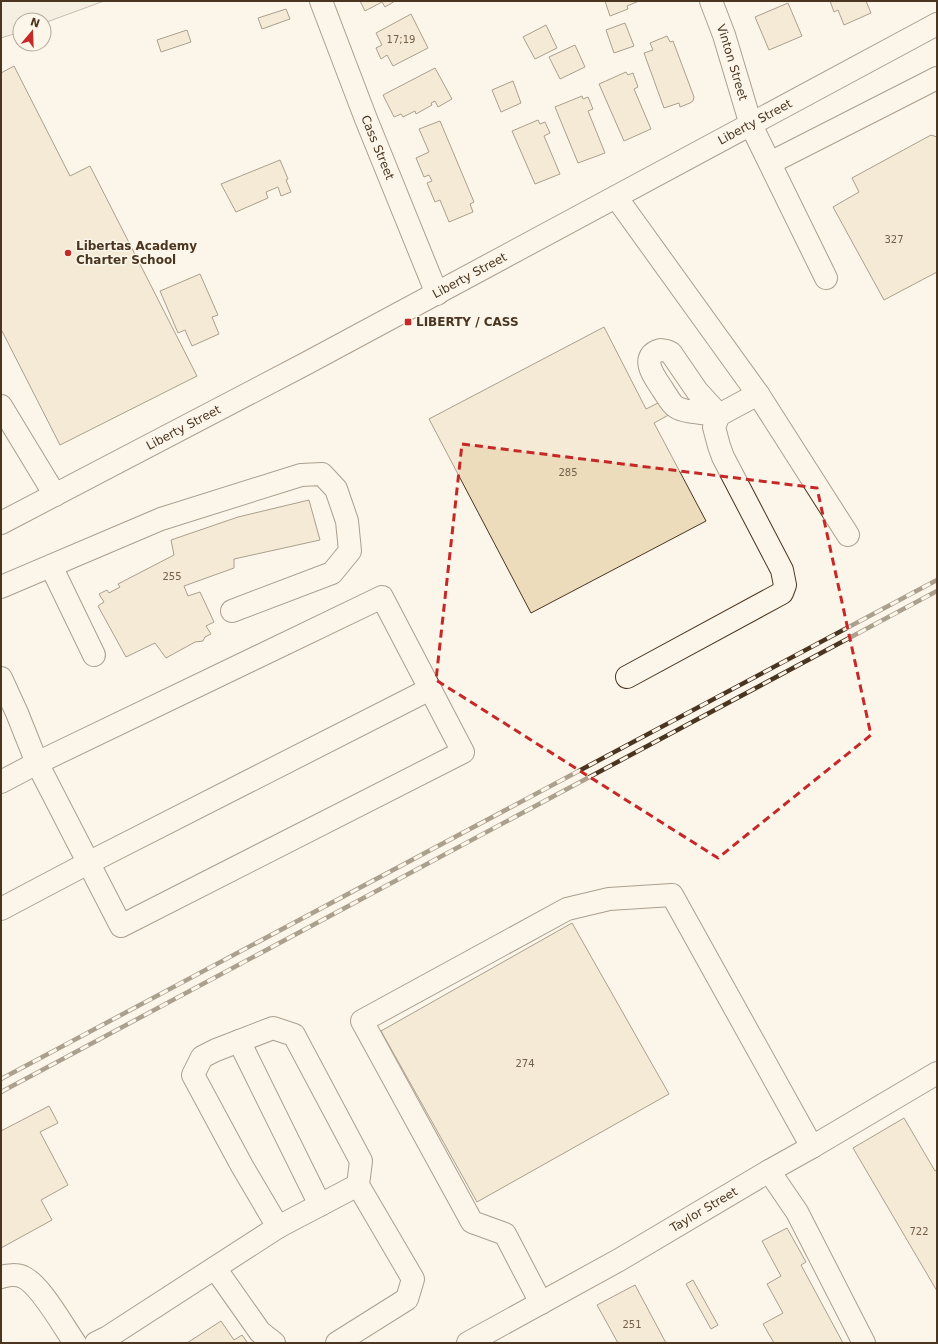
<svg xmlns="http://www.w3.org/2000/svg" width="938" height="1344" viewBox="0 0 938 1344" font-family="'DejaVu Sans',sans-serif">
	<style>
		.green { fill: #ede6d9; stroke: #887966 }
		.building { fill: #ecdcbc; stroke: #4a3520 }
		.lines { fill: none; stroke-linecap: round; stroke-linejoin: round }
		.minor-casing { stroke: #4a3520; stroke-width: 24 }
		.major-casing { stroke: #4a3520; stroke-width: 24 }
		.minor { stroke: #fbf6e9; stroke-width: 22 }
		.major { stroke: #fbf6e9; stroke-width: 22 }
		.rail-casing { stroke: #4a3520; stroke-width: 4.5 }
		.rail { stroke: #fbf6e9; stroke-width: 3; stroke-dasharray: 9; stroke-linecap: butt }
		.marked { fill: none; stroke: #c62828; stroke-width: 3; stroke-dasharray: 8 5; stroke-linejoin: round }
		.poi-dot { fill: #c62828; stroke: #fbf6e9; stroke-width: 1.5 }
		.labels { text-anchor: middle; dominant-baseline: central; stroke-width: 3; stroke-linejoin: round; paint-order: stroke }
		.number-label { font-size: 10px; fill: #725f47 }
		.street-label { font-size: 12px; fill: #4a3520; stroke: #fbf6e9 }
		.poi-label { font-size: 12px; font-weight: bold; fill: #4a3520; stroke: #fbf6e9; text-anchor: start }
	</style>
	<rect width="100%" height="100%" fill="#fbf6e9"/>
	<path class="green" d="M1 1H104L44 23V20H20V32L1 38Z"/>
	<g class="building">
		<path d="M360 1H395L385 7 382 2 365 11Z"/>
		<path d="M605 1H639L627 6 628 9 610 16Z"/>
		<path d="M830 1H866L871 13 844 25 838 10 834 12Z"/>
		<path d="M788 3 802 36 769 50 755 17Z"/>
		<path d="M286 9 290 19 262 29 258 18Z"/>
		<path d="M411 14 428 48 393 66 387 55 381 59 376 48 382 45 376 33Z"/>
		<path d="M625 23 634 46 614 53 606 30Z"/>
		<path d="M546 25 557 48 535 59 523 37Z"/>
		<path d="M187 30 191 42 161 52 157 40Z"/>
		<path d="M667 36 670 42 673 41 694 97 693 101 690 103 680 107 679 103 664 108 644 53 653 50 650 43Z"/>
		<path d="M575 45 585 67 560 79 549 57Z"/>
		<path d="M14 66 70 176 90 166 197 376 60 445 2 331H1V73Z"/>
		<path d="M435 68 452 99 438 107 435 101 431 103 432 105 416 114 415 111 403 117 401 114 394 117 383 95Z"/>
		<path d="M626 72 628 75 633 73 638 87 634 89 651 129 624 141 599 84Z"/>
		<path d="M513 81 521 103 501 112 492 90Z"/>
		<path d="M582 96 583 99 588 97 593 109 588 111 605 153 578 163 555 107Z"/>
		<path d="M538 120 540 124 545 122 550 133 544 136 560 174 535 184 512 131Z"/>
		<path d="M440 121 474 202 470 204 473 212 449 222 440 200 435 202 427 183 432 181 429 175 424 177 416 158 429 152 419 129Z"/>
		<path d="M931 135 937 137V272L884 300 833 207 859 192 852 178Z"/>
		<path d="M280 160 288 179 286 180 291 192 281 196 278 187 266 192 268 198 236 212 221 184Z"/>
		<path d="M200 274 218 315 212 317 219 334 192 346 185 330 178 333 160 291Z"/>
		<path d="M604 327 646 409 666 399 674 412 654 423 706 521 531 613 429 419Z"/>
		<path d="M309 500 320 540 234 559V568L184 586 188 596 200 592 214 622 206 626 211 634 205 637 203 641 195 642 166 658 155 643 126 657 98 606 104 602 99 594 107 590 109 593 120 587 118 584 174 555 171 540 238 517Z"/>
		<path d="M572 923 669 1094 477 1202 381 1031Z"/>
		<path d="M49 1106 58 1123 40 1132 68 1185 41 1200 52 1220 1 1248V1131Z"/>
		<path d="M904 1118 935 1171 937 1170V1291L853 1148Z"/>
		<path d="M787 1228 806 1262 801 1265 843 1343H774L763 1324 783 1313 767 1284 781 1276 762 1241Z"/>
		<path d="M693 1280 718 1325 711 1329 686 1284Z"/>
		<path d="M635 1285 666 1343H618L597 1305Z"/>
		<path d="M221 1321 234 1340 242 1335 247 1342 245 1343H187Z"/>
	</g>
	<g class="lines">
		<g class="minor-casing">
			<g id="minor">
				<path id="s1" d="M321 1 366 119 437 294"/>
				<path id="s2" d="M711 1 724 35 751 125 826 278"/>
				<path d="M770 163 937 78"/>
				<path d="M616 197 758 394 848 535"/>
				<path d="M661 350 667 351 671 353 697 391 719 415C708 413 685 413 676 407 671 404 667 396 663 390 656 379 637 356 661 350Z"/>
				<path d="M1 406 55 495"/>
				<path d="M51 566 94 655"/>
				<path d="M1 587 161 519 301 475 322 474 336 489 347 521 350 551 332 573 232 611"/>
				<path d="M627 677 782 593 785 585 782 570 723 457 719 446 714 427 719 415 758 394"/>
				<path d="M1 678 17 713 37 763 121 926 463 752 382 597 37 763 1 782"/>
				<path d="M1 909 88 863 430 689"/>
				<path d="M239 1041 320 1205"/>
				<path d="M769 1171 797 1212 864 1343"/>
				<path d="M278 1227 242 1166 193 1075 202 1057 216 1050 273 1028 294 1035 361 1161 358 1185 413 1279 407 1299 337 1343"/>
				<path d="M215 1268 260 1332 274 1343"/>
				<path d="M541 1303 505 1234 472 1222 362 1021 567 909 609 899 672 895 812 1147"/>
				<path d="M96 1343 108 1337 278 1227 358 1185"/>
				<path id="s3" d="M468 1343 619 1260 769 1171 812 1147 937 1073"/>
			</g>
		</g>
		<g class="major-casing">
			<g id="major">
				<path id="s4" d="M1 523 307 363 937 24"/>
				<path d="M1 1277C7 1275 17 1274 23 1277 40 1284 63 1326 75 1343"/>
			</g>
		</g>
		<use href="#minor" class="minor"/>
		<use href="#major" class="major"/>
		<g class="rail-casing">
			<g id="rail">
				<path d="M1 1079 937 580"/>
				<path d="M1 1092 937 591"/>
			</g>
		</g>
		<use href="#rail" class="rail"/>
	</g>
	<path d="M0 0H938V1344H0ZM462 444 817 488 871 735 718 858 436 680Z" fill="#fbf6e9" fill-opacity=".55" fill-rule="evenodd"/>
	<path class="marked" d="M462 444 817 488 871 735 718 858 436 680Z"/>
	<g class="poi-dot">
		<circle cx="68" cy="253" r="4"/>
		<rect x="404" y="318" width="8" height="8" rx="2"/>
	</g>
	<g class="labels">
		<g class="number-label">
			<text x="401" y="39">17;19</text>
			<text x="894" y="239">327</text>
			<text x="568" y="472">285</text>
			<text x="172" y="576">255</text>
			<text x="525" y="1063">274</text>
			<text x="919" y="1231">722</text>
			<text x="632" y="1324">251</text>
		</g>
		<g class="street-label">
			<text stroke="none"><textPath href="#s2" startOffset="65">Vinton Street</textPath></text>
			<text stroke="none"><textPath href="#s4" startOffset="854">Liberty Street</textPath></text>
			<text stroke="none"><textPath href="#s1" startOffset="157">Cass Street</textPath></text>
			<text stroke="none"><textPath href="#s4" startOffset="530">Liberty Street</textPath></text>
			<text stroke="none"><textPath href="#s4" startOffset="206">Liberty Street</textPath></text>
			<text stroke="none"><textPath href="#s3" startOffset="271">Taylor Street</textPath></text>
		</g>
		<g class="poi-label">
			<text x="76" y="246">Libertas Academy<tspan x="76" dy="14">Charter School</tspan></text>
			<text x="416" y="322">LIBERTY / CASS</text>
		</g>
	</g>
	<rect width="938" height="1344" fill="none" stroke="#4a3520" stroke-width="4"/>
	<g transform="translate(32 32) rotate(19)"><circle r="19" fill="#fbf6e9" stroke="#b4a999"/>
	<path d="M0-3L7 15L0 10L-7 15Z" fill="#c62828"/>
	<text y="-6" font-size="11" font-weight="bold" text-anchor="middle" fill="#4a3520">N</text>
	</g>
</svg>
